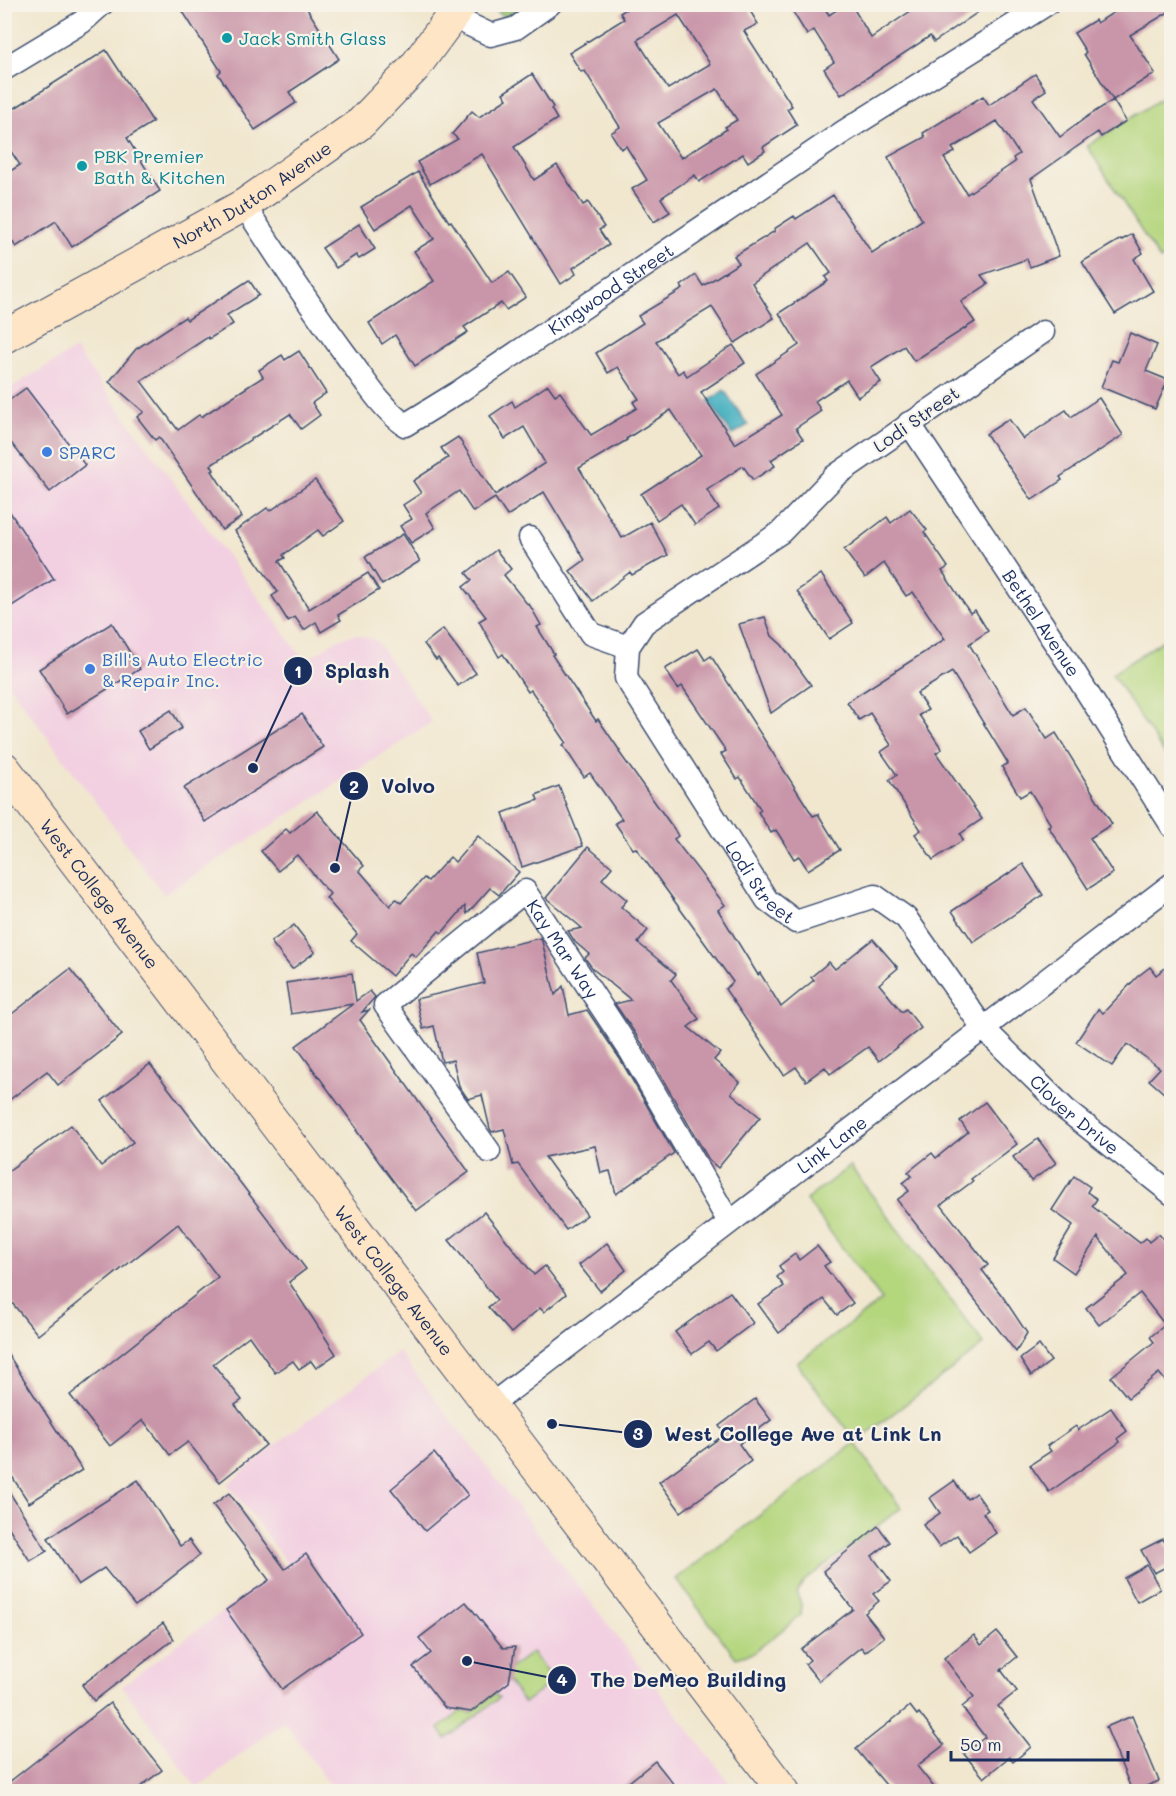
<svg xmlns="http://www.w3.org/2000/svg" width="1176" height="1796" viewBox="0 0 1176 1796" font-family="Mali,sans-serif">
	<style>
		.built { fill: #f2cfe1 }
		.green { fill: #b4d67d; stroke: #68826e; stroke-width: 1.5 }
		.forest { fill: #8fb76c; stroke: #557365; stroke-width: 1.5 }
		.water { fill: #41aebf; stroke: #2e6e8e; stroke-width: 1.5 }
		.building { fill: #c995a9; fill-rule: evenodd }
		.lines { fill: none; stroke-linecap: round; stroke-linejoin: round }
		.minor-casing { stroke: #3b4b6f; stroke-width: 25 }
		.secondary-casing { stroke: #3b4b6f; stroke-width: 34 }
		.minor { stroke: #fff; stroke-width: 22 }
		.secondary { stroke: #fde5c5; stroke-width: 32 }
		.culture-dot { fill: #0f9aa8; stroke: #f7f3e8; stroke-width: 2 }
		.shop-dot { fill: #3f7fe0; stroke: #f7f3e8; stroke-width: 2 }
		.labels { text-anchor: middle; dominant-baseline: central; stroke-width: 4.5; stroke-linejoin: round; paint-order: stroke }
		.culture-label { font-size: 18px; fill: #0d838f; stroke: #f7f3e8; text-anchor: start }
		.street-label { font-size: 18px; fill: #1b2f5e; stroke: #f7f3e8 }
		.shop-label { font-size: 18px; fill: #366cbe; stroke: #f7f3e8; text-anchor: start }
		.leader { fill: none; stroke: #1b2f5e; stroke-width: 2 }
		.callout-dot { fill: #1b2f5e; stroke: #f7f3e8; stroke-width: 2 }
		.mark-label { font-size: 18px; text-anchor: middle; font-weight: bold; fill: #fff }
		.callout-label { font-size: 20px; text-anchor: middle; font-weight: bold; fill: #1b2f5e; stroke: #f7f3e8; stroke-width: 4.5; stroke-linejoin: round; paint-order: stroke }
	</style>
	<rect width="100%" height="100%" fill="#f7f3e8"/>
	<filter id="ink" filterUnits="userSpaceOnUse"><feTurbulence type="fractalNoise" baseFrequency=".0167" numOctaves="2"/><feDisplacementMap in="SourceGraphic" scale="12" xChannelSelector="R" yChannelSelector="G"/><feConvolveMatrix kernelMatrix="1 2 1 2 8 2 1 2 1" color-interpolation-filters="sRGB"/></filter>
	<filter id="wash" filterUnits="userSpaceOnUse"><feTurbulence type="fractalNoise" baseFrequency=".008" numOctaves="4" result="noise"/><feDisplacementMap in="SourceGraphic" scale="24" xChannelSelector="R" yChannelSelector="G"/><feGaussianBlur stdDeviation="1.35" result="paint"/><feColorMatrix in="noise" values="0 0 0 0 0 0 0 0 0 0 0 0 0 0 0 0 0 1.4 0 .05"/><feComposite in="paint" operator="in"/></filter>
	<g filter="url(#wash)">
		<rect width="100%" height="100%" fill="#f1e7cf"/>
		<g class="built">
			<path d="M75 349 305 661 336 640 356 634 377 641 432 722 164 895 5 680 4 392Z"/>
			<path d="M399 1352 736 1791H334L284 1721 197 1788 122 1686 287 1563 228 1484 288 1435Z"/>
		</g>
		<g class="green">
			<path d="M1171 92V253L1160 260 1087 146Z"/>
			<path d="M1171 635V764L1112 674Z"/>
			<path d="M850 1166 984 1344 856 1442 797 1363 882 1300 806 1200Z"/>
			<path d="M855 1443 901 1508 803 1582 797 1594 801 1604V1615L753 1653 736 1658 676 1579Z"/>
			<path d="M532 1652 550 1677 548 1685 524 1703 503 1674Z"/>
			<path d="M495 1694 499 1698 446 1739 439 1729 461 1711 471 1713Z"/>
		</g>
		<path class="forest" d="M499 5V4L525 5 504 18 496 10Z"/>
		<path class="water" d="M724 390 748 425 732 435 709 401Z"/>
		<g id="blocks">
			<g class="building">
				<path d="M178 4H304L339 59 289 92 296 103 255 130 218 74 221 71Z"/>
				<path d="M634 4H746L758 24 744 31 792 106 787 109 797 125 763 147 765 151 748 162 743 154 699 182 695 175 661 198 670 212 654 222 632 189 647 180 626 146 621 149 611 133 620 127 585 71 581 72 569 53 624 19 620 13ZM678 15 710 64 668 89 637 40ZM717 89 737 120 725 127 727 129 681 158 658 123Z"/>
				<path d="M788 4H822L829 15 846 4H851L871 38 921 4H990L934 42 930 36 841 95 824 69 834 62 814 30 807 35Z"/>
				<path d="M1127 4H1172V10L1130 35 1155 73 1113 100 1084 54 1086 52 1074 33 1095 20 1097 23Z"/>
				<path d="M106 50 153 122 127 138 160 191 72 247 56 221 16 247 4 229V175L20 165 4 141V115Z"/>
				<path d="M532 74 553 107 551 109 557 119 514 147 534 180 557 165 583 205 588 202 604 227 599 230 609 245 573 268 576 274 561 284 482 154 430 184 417 162 458 139 452 134 472 111 479 117 507 99 503 93Z"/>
				<path d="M1035 74 1046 90 1033 99 1060 137 1088 116 1113 100 1126 121 1101 137 1098 132 1031 179 1059 256 1030 267 1027 259 981 275 988 284 961 302 975 322 914 361 904 346 871 367 881 382 858 397 847 380 815 401 821 411 796 428 803 439 771 460 775 466 753 480 743 466 707 490 719 509 695 525 681 504 657 520 641 494 701 455 671 410 626 439 627 440 579 468 622 538 650 522 668 555 632 575 630 572 593 601 570 571 585 560 544 492 507 516 495 498 473 512 459 491 426 513 435 528 411 543 400 526 412 519 403 505 421 493 413 481 448 458 441 448 458 437 495 495 545 463 524 427 505 439 490 416 512 401 515 407 548 385 555 395 560 392 591 435 637 408 633 402 639 399 618 367 608 373 596 353 643 323 638 316 683 289 681 286 696 275 703 286 739 263 734 256 775 231 774 229 794 216 796 219 833 195 872 253 922 220 888 157 925 137 923 133 983 96 989 105ZM997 121 1019 154 1013 158 1015 162 967 194 944 158 955 152 952 148ZM810 243 831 273 825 277 828 281 779 313 799 345 756 374 782 415 735 444 701 392 745 363 733 345 687 376 683 370 678 374 656 341 712 307 735 343 774 318 752 283Z"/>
				<path d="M418 172 449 222 451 221 492 283 509 272 526 297 506 310 501 303 464 327 468 332 415 366 395 335 382 344 369 323 434 281 414 251 434 239 412 205 375 229 361 207Z"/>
				<path d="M359 224 375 249 359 259 356 255 336 268 322 248Z"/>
				<path d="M1132 234 1143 253 1134 259 1153 291 1115 314 1082 262 1121 239 1122 240Z"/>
				<path d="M249 280 259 295 227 315 233 324 209 339 208 337 141 381 178 430 199 415 201 417 263 377 259 370 282 355 285 360 299 351 326 393 312 403 320 415 301 429 290 414 211 465 214 470 212 471 242 517 222 530 159 437 155 440 137 417 144 412 109 382 136 349 185 317 187 320Z"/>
				<path d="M1130 333 1157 345 1146 371 1168 380 1155 409 1101 387 1112 360 1118 362Z"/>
				<path d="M26 388 85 465 50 492 4 434V404Z"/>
				<path d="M1099 398 1123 435 1060 477 1062 480 1032 500 986 434 1009 419 1023 439 1066 410 1071 417Z"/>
				<path d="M315 480 344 521 323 536 318 530 283 555 285 558 279 561 309 609 368 573 379 590 338 615 341 620 321 632 316 622 304 630 295 617 288 621 272 596 278 592 235 531 267 508 270 511Z"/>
				<path d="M4 503 54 579 4 611Z"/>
				<path d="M910 509 927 530 924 532 948 567 942 571 970 613 975 610 988 631 969 644 1013 715 1026 707 1047 739 1056 733 1112 824 1090 838 1113 873 1088 889 1048 826 1051 825 1030 791 1020 797 1002 767 1008 763 952 672 917 693 928 710 919 715 942 749 936 753 982 819 960 834 963 840 933 860 915 834 921 830 889 780 897 775 881 752 891 745 870 713 859 720 847 702 945 639 913 592 906 596 884 563 865 578 844 550 887 517 891 523Z"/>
				<path d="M403 534 420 561 382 585 365 557Z"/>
				<path d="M496 550 511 569 504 575 528 605 529 604 541 625 537 627 554 654 552 655 596 721 598 719 620 751 619 752 674 829 678 836 674 839 725 905 718 910 758 975 760 973 781 1007 814 980 811 977 829 962 835 969 873 939 898 968 879 984 902 1012 906 1009 921 1028 879 1061 868 1047 830 1074 825 1067 806 1081 796 1067 784 1075 725 989 733 982 636 848 633 849 615 823 622 819 590 773 584 777 563 745 566 742 531 690 528 692 503 654 499 657 479 621 486 617 463 587 472 580 466 573Z"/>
				<path d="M821 574 853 623 829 639 797 591Z"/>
				<path d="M765 617 772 636 782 645 811 685 771 713 739 624Z"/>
				<path d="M112 623 140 669 67 714 39 669Z"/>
				<path d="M443 629 476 673 458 686 438 658 436 660 424 644Z"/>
				<path d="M698 649 705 660 711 656 813 816 818 814 840 850 808 870 799 856 794 859 776 830 771 833 758 812 761 810 740 777 737 779 721 754 726 751 682 686 678 689 665 669Z"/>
				<path d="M171 710 182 728 149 749 138 731Z"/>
				<path d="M302 714 323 747 205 822 184 788Z"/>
				<path d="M559 786 583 846 522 867 503 813 538 800 536 795Z"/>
				<path d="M317 811 364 866 359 870 390 906 396 899 401 903 424 878 428 881 450 857 455 862 478 836 519 872 499 895 490 888 467 914 465 906 442 933 439 931 416 957 411 953 392 976 351 941 357 934 326 898 330 894 297 855 278 871 261 851 286 829 290 833Z"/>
				<path d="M588 847 612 867 602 879 627 900 621 907 648 930 638 943 676 974 671 980 699 1019 688 1027 720 1053 714 1060 740 1082 731 1093 760 1117 718 1168 709 1160 643 1045 615 1004 631 1000 593 969 585 958 589 954 575 942 568 931 582 928 546 898Z"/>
				<path d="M1023 864 1043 895 973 942 952 911Z"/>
				<path d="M294 925 315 952 292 969 271 942Z"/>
				<path d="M540 938 542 941 555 995 563 986 569 1015 587 1010 620 1059 674 1153 616 1194 610 1171 601 1173 595 1146 545 1157 587 1215 566 1230 518 1164 513 1165 504 1129 492 1132 490 1129 482 1095 468 1099 459 1086 453 1060 442 1062 434 1026 423 1029 416 999 484 983 477 953Z"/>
				<path d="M1172 963V1100L1149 1080 1160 1068 1127 1044 1112 1066 1076 1042 1098 1009 1103 1013 1137 977 1150 967 1156 975Z"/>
				<path d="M70 969 122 1035 58 1085 47 1071 4 1104V1020Z"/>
				<path d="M352 973 356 1001 370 991 375 997 362 1012 369 1010 360 1020 469 1172 416 1211 376 1158 356 1130 357 1129 296 1046 353 1004 291 1014 286 983Z"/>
				<path d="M150 1064 306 1269 289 1282 336 1354 316 1368 311 1361 299 1369 293 1361 275 1373 249 1336 213 1364 242 1400 235 1405 266 1445 220 1482 188 1442 170 1455 143 1420 110 1446 70 1395 218 1277 178 1224 38 1335 4 1293V1174L71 1125 101 1166 133 1142 102 1101Z"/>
				<path d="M985 1102 1017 1144 971 1179 973 1181 941 1205 988 1265 982 1270 1003 1297 1027 1333 1016 1352 897 1200 909 1191 903 1183 912 1176 908 1172 932 1153 936 1158 968 1132 960 1121Z"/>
				<path d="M1038 1139 1056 1163 1031 1181 1013 1157Z"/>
				<path d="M1074 1176 1090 1187 1087 1192 1097 1199 1092 1206 1140 1243 1146 1238 1149 1242 1159 1234 1172 1251V1389L1159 1373 1128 1398 1111 1377 1154 1342 1150 1337 1165 1325 1140 1293 1099 1325 1086 1308 1128 1275 1098 1237 1074 1273 1053 1258 1073 1225 1052 1210Z"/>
				<path d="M484 1212 534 1275 545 1266 566 1294 544 1312 540 1308 511 1333 488 1307 497 1300 449 1240Z"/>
				<path d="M607 1243 626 1270 600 1291 579 1265Z"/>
				<path d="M817 1246 830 1262 824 1266 853 1303 837 1315 824 1299 779 1333 758 1304 784 1286 777 1277 783 1272 779 1266 795 1254 799 1260Z"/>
				<path d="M730 1292 753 1323 716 1351 709 1342 692 1354 675 1332Z"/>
				<path d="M1039 1345 1051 1361 1031 1376 1020 1359Z"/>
				<path d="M4 1348 82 1470 29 1503 4 1464Z"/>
				<path d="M755 1399 771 1420 739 1444 751 1461 681 1512 659 1482 725 1434 719 1426Z"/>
				<path d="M1111 1408 1127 1431 1118 1438 1120 1442 1049 1492 1030 1465 1051 1451 1047 1446 1076 1426 1078 1430Z"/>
				<path d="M434 1453 468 1495 425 1531 391 1489Z"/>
				<path d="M138 1480 180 1546 189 1540 200 1555 135 1606 104 1568 78 1585 48 1538Z"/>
				<path d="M954 1481 967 1499 976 1493 988 1510 983 1513 996 1533 969 1552 957 1535 939 1547 923 1525 940 1513 930 1498Z"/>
				<path d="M4 1484 47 1551 30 1561 4 1520Z"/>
				<path d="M229 1493 285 1569 306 1554 361 1633 282 1689 226 1610 269 1580 213 1505Z"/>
				<path d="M878 1526 890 1542 872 1556 891 1581 873 1594 879 1601 865 1613 884 1637 865 1652 861 1647 819 1681 805 1664 810 1660 801 1649 853 1609 823 1571Z"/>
				<path d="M1163 1539 1172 1554V1564L1154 1573 1141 1550Z"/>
				<path d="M1147 1565 1160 1589 1137 1602 1124 1578Z"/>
				<path d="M466 1602 503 1648 515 1647 509 1682 471 1712 445 1708 413 1667 431 1653 419 1638Z"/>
				<path d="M163 1623 174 1639 94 1701 82 1685Z"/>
				<path d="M997 1632 1017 1657 1001 1670 1017 1691 998 1706 1031 1747 1013 1762 1009 1757 984 1778 964 1754 985 1737 962 1707 974 1697 944 1658 974 1635 981 1645Z"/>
				<path d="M110 1703 162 1770 135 1791H4V1786Z"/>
				<path d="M910 1706 917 1715 919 1713 944 1745 917 1766 937 1791H891L856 1749Z"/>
				<path d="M1132 1716 1159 1781 1134 1791H1132L1106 1727Z"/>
				<path d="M655 1761 679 1791H618Z"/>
			</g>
		</g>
	</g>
	<g filter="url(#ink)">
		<use href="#blocks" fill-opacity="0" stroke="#3b4b6f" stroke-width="1.5"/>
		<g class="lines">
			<g class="minor-casing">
				<g id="minor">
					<path d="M453 17 491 35 516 28 550 4"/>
					<path d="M4 69 82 22 102 4"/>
					<path id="s1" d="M244 205C277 256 310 306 346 355 364 379 380 407 405 425L457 393 843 132 1047 4"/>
					<path id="s2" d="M1043 332 835 476 781 532 644 623 628 647 626 678 767 900 796 922 875 896 906 918 983 1028 1065 1109 1172 1194"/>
					<path id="s3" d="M909 423 1071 667 1172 826"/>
					<path d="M530 538 591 634 628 647"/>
					<path id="s4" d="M489 1151 385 1005 525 891 631 1052 729 1222"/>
					<path id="s5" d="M491 1405 1172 884"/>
				</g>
			</g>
			<g class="secondary-casing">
				<g id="secondary">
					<path id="s6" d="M4 337 244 205 361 123 414 68 461 4"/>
					<path id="s7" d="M4 768 784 1792"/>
				</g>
			</g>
			<use href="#minor" class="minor"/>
			<use href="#secondary" class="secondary"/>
		</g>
	</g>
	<g class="culture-dot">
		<circle cx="227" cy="38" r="6"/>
		<circle cx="82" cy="166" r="6"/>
	</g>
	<g class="shop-dot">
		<circle cx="47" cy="452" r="6"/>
		<circle cx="90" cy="669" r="6"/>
	</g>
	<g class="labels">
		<g class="culture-label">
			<text x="239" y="38">Jack Smith Glass</text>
			<text x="94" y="156">PBK Premier<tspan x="94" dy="21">Bath &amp; Kitchen</tspan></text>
		</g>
		<g class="street-label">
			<text stroke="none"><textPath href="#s6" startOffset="286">North Dutton Avenue</textPath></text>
			<text stroke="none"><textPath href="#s1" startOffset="520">Kingwood Street</textPath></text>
			<text transform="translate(916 419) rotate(-35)">Lodi Street</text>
			<text stroke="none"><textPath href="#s3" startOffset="240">Bethel Avenue</textPath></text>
			<text stroke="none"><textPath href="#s2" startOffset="800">Lodi Street</textPath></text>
			<text stroke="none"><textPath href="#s7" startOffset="158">West College Avenue</textPath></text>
			<text stroke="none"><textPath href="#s4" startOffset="429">Kay Mar Way</textPath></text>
			<text stroke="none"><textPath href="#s2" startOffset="1236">Clover Drive</textPath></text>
			<text stroke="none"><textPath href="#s5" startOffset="429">Link Lane</textPath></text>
			<text stroke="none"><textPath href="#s7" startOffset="644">West College Avenue</textPath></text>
		</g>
		<g class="shop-label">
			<text x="59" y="452">SPARC</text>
			<text x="102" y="659">Bill's Auto Electric<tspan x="102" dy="21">&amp; Repair Inc.</tspan></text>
		</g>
	</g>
	<path class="leader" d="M253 768L298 671M335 868L354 786M552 1424L638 1434M467 1661L562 1680"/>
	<g class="callout-dot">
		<circle cx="253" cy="768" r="6"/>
		<circle cx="335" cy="868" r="6"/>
		<circle cx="552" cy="1424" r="6"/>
		<circle cx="467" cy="1661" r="6"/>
		<circle cx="298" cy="671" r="15"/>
		<circle cx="354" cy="786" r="15"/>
		<circle cx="638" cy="1434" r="15"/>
		<circle cx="562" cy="1680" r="15"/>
	</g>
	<g class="mark-label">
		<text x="298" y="678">1</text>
		<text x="354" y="793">2</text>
		<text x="638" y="1440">3</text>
		<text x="562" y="1686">4</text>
	</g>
	<g class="callout-label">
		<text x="357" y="678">Splash</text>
		<text x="408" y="793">Volvo</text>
		<text x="803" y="1441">West College Ave at Link Ln</text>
		<text x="688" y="1687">The DeMeo Building</text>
	</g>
	<rect width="1176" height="1796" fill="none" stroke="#f7f3e8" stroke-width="24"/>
	<path d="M951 1751v9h177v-9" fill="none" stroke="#1b2f5e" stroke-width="3"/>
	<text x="960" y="1751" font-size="18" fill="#1b2f5e" stroke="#f7f3e8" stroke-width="4.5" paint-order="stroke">50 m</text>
</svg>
